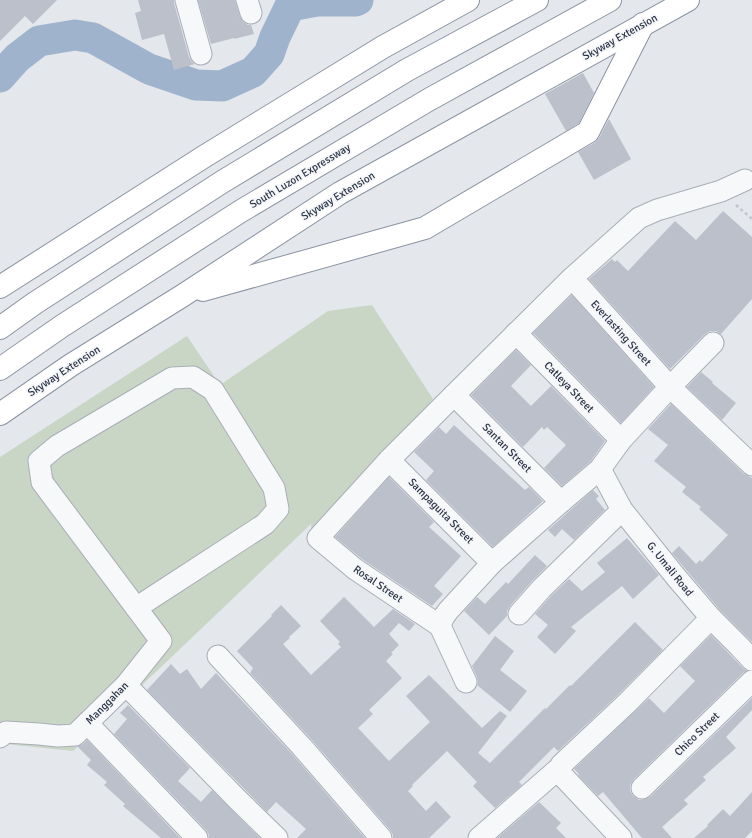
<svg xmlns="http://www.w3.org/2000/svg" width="752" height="838" viewBox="0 0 752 838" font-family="Signika,sans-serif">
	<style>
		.green { fill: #c9d6c5 }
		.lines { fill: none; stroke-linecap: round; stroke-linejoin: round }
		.river { stroke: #9fb4cc; stroke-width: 31 }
		.building { fill: #bbc0ca }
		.minor-casing { stroke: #a9aeb7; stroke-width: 23 }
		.highway-casing { stroke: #8b94a3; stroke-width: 24 }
		.path { stroke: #c2c5cb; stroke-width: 2.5; stroke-dasharray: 3 3; stroke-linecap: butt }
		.minor { stroke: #f7f8fa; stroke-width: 21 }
		.highway { stroke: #fff; stroke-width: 22 }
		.labels { text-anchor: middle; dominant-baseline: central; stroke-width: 3.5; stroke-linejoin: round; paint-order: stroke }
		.street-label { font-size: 11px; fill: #2b3445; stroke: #f4f6f9 }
	</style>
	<rect width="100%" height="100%" fill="#e4e7ec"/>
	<path class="green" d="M372 305 433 399 312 538 311 524 73 751 5 744 0 747V457L187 336 220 385 328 311Z"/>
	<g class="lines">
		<path class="river" d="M0 77 17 58 39 41 75 35 93 38 149 69 196 85 222 86 253 72 269 54 275 37 290 6 317 1H356L358 0"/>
	</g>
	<g class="building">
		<path d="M0 0H57L33 24 25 16 0 41Z"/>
		<path d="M138 0H174V3L189 57 192 62 195 64 174 70 164 34 142 40 135 13 141 11Z"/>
		<path d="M198 0H235L236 4 240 17 243 22 248 25H251L254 34 234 39V38L211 44Z"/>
		<path d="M583 73 594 93 579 123 566 131 545 94Z"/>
		<path d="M609 119 631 159 594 180 578 152 594 143 599 138Z"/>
		<path d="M723 211 752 237V299L721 334 716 331H710L705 334 670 369 589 279 612 259 615 262 617 260 628 271 675 221 696 240Z"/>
		<path d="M572 295 654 387 621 423 533 333Z"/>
		<path d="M516 350 531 365 511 386 531 406 551 386 605 441 591 461 562 486 544 468 566 445 547 427 544 430 542 427 523 447 471 395Z"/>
		<path d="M701 372 713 382 712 383 736 403 722 420 687 387Z"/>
		<path d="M671 404 744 474 752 478V642L720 610 672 553 679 546 696 564 700 560 702 562 728 535 699 509 701 507 682 492 686 487 654 461 668 445 648 429Z"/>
		<path d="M454 425 525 490 529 487 543 501 493 547 426 480 434 471 414 452 439 427 446 434Z"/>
		<path d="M389 477 434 522 429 527 461 556 434 586 443 594 432 606 362 559 335 537Z"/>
		<path d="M593 490 599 496 596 499 605 510 574 540 562 529 555 537 548 530Z"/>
		<path d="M627 538 659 575 633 599 622 586 571 627 576 631 555 654 537 637 548 625 535 614 551 596 569 579 582 591 605 572 597 563Z"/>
		<path d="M535 555 547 566 533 580 510 606 507 611V616L489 635 464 611 477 597 485 604 506 582 508 584Z"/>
		<path d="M344 597 374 627 393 609 415 624 409 631 399 623 389 634 399 645 391 653 393 654 386 661 402 678 369 710 373 714 358 728 389 761 430 722 406 696 429 675 482 728 500 711 507 716 478 753 490 763 545 708 546 709 570 685 571 686 635 622 663 650 619 694 558 751 554 747 519 782 522 785 495 808 473 786 477 782 447 751 412 785 413 786 408 791 426 811 436 801 451 817 429 838H393V835L390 830 311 739 250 673 253 668 237 651 272 616 271 615 281 605 301 626 289 637 290 638 283 644 311 675 341 647 338 644 340 642 320 621Z"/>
		<path d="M711 635 743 668 747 671 744 672 634 779 630 785V791L633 796 639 800 645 799 650 797 752 698V710L726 737 736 748 703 777 706 780 684 800 688 804 662 827 672 838H642L603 792 598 796 578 775 579 774 574 769 649 698 664 713 695 681 680 666Z"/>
		<path d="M495 636 514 651 500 670 527 691 510 712 477 685 478 683 477 677 472 666Z"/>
		<path d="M171 664 180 674 187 669 201 689 216 673 293 755 365 838H297L306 829 276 802 267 812 147 690Z"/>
		<path d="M128 705 190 768 178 781 201 802 212 790 260 838H209V835L206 830 114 734 127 719 120 713Z"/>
		<path d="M87 740 180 838H161L123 806 125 804 104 785 107 782 87 765 91 760 77 746 83 744Z"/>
		<path d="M752 792V831L745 838H694L708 826 707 825 723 809 730 816Z"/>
		<path d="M539 802 561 823 556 828 566 838H497Z"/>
	</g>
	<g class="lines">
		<g class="minor-casing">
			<g id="minor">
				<path d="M186 0 201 54"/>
				<path d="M247 0 251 13"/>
				<path d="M572 278 670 387 752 465"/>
				<path d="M516 333 621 440"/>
				<path d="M454 395 561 502"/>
				<path d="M389 460 492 563"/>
				<path d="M600 469 622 510 676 577 711 618 739 646 752 660"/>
				<path d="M519 614 542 588 622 510"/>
				<path d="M440 626 355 569 318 538 389 460 454 395 572 278 639 218 657 210 721 191 745 180"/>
				<path d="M218 656 302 747 381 838"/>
				<path d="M466 682 440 626 443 618 448 611 492 563 561 502 600 469 621 440 670 387 713 343"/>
				<path d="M126 685 237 799 277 838"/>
				<path d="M87 723 197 838"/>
				<path d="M0 737 6 732 39 734 58 736 75 735 126 685 161 641 42 482 39 461 57 446 172 378 193 377 213 390 274 488 278 509 265 524 136 608"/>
				<path d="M561 765 627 703 711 618"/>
				<path d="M642 788 752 681"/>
				<path d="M479 838 557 770 621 838"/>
			</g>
		</g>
		<g class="highway-casing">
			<g id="highway">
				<path d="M0 287 205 156 383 47 468 0"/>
				<path d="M203 290 425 228 588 132 643 24"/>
				<path d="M0 328 35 303 222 182 407 70 537 0"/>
				<path d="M0 369 62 326 241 211 430 99 610 0"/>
				<path d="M0 414 71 365 182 296 340 193 688 0"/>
			</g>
		</g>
		<path class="path" d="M736 205 752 219"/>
		<use href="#minor" class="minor"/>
		<use href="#highway" class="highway"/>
	</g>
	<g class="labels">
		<g class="street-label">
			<text transform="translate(620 37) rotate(-29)">Skyway Extension</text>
			<text transform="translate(300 176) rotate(-31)">South Luzon Expressway</text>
			<text transform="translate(338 196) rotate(-31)">Skyway Extension</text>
			<text transform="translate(621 333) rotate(48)">Everlasting Street</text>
			<text transform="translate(64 371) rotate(-33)">Skyway Extension</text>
			<text transform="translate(569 387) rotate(46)">Catleya Street</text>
			<text transform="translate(507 448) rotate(45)">Santan Street</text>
			<text transform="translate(441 511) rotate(45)">Sampaguita Street</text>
			<text transform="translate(670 569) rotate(51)">G. Umali Road</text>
			<text transform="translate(378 584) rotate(34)">Rosal Street</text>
			<text transform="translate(107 703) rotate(-45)">Manggahan</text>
			<text transform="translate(697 734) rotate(-44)">Chico Street</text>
		</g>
	</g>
</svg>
